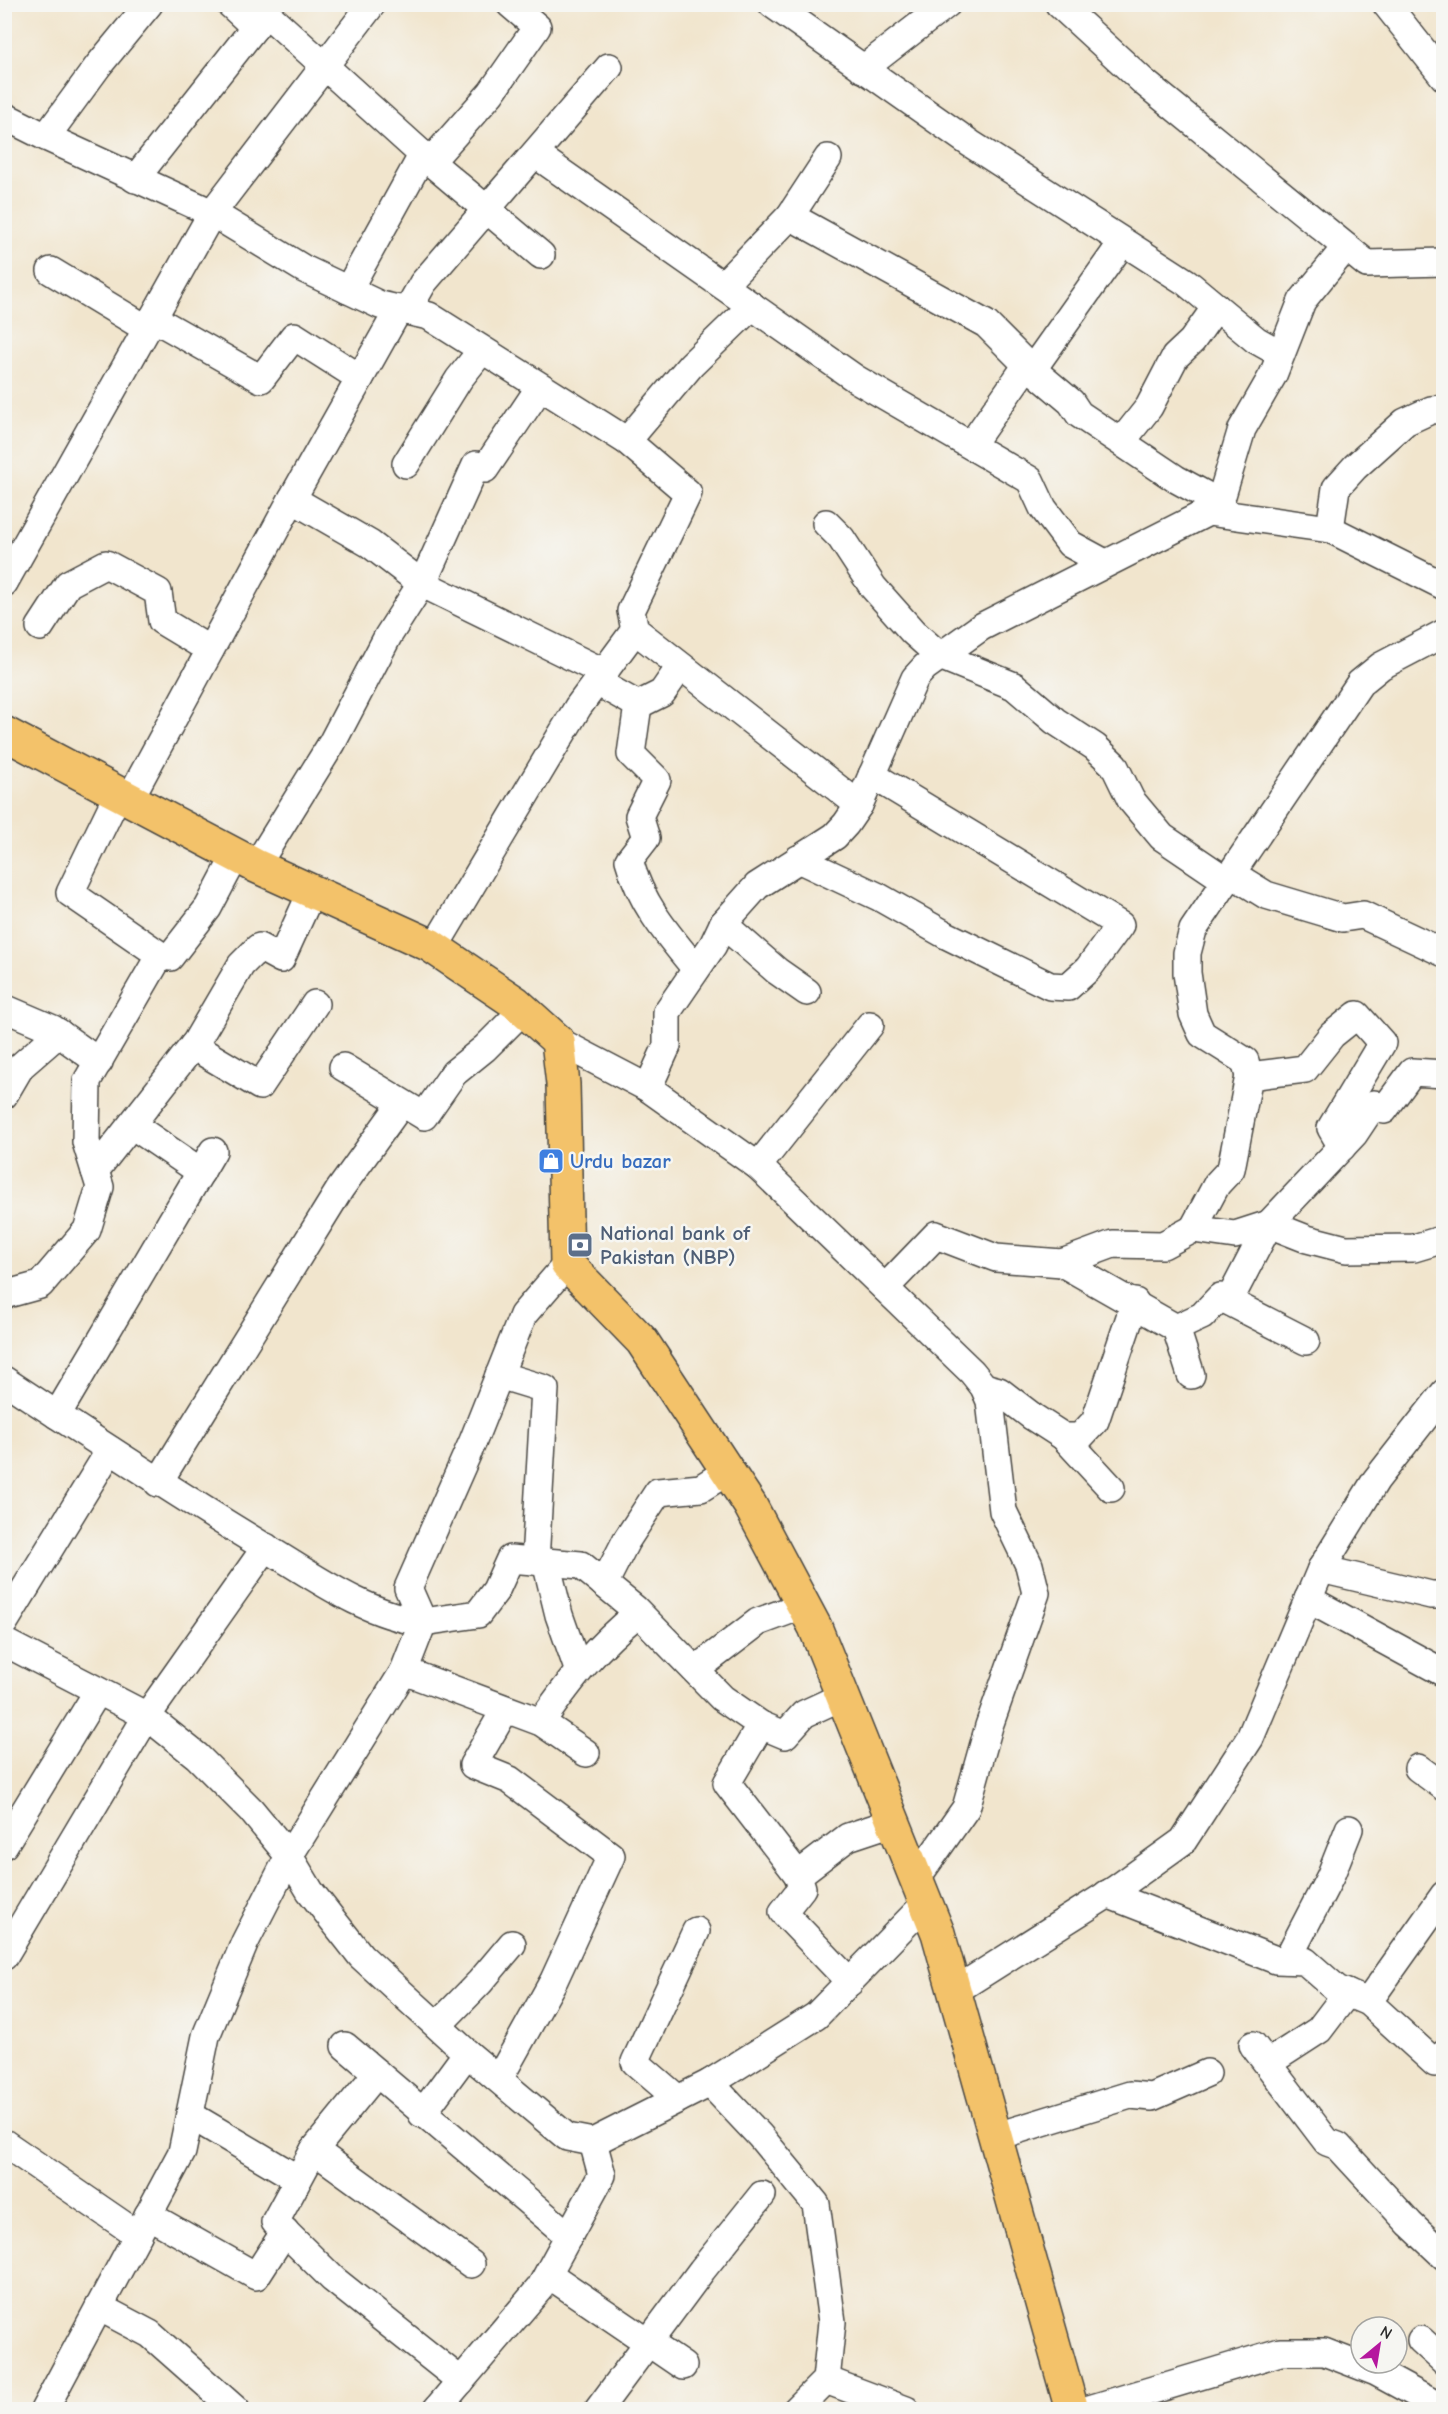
<svg xmlns="http://www.w3.org/2000/svg" width="1448" height="2414" viewBox="0 0 1448 2414" font-family="'Comic Neue',sans-serif">
	<style>
		.lines { fill: none; stroke-linecap: round; stroke-linejoin: round }
		.minor-casing { stroke: #494743; stroke-width: 30 }
		.major-casing { stroke: #494743; stroke-width: 36 }
		.minor { stroke: #fff; stroke-width: 27 }
		.major { stroke: #f3c26a; stroke-width: 33 }
		.labels { text-anchor: middle; dominant-baseline: central; stroke-width: 5; stroke-linejoin: round; paint-order: stroke }
		.shop-label { font-size: 21px; font-weight: bold; fill: #366cbe; stroke: #f6f6f2; text-anchor: start }
		.service-label { font-size: 21px; font-weight: bold; fill: #4e5e75; stroke: #f6f6f2; text-anchor: start }
	</style>
	<rect width="100%" height="100%" fill="#f6f6f2"/>
	<filter id="ink" filterUnits="userSpaceOnUse"><feTurbulence type="fractalNoise" baseFrequency=".0167" numOctaves="2"/><feDisplacementMap in="SourceGraphic" scale="12" xChannelSelector="R" yChannelSelector="G"/><feConvolveMatrix kernelMatrix="1 2 1 2 8 2 1 2 1" color-interpolation-filters="sRGB"/></filter>
	<filter id="wash" filterUnits="userSpaceOnUse"><feTurbulence type="fractalNoise" baseFrequency=".008" numOctaves="4" result="noise"/><feDisplacementMap in="SourceGraphic" scale="24" xChannelSelector="R" yChannelSelector="G"/><feGaussianBlur stdDeviation="1.35" result="paint"/><feColorMatrix in="noise" values="0 0 0 0 0 0 0 0 0 0 0 0 0 0 0 0 0 1.4 0 .05"/><feComposite in="paint" operator="in"/></filter>
	<g filter="url(#wash)">
		<rect width="100%" height="100%" fill="#f1e5cd"/>
	</g>
	<g filter="url(#ink)">
		<g class="lines">
			<g class="minor-casing">
				<g id="minor">
					<path d="M230 4 255 27"/>
					<path d="M772 4 971 144 1186 282 1256 340 1281 354"/>
					<path d="M1059 4 1145 83 1367 264 1444 262"/>
					<path d="M1386 4 1444 77"/>
					<path d="M863 69 947 4"/>
					<path d="M4 116 46 137 212 213 304 269 380 305 429 316 627 441 688 493 631 611 635 630 859 805"/>
					<path d="M46 137 98 66 149 4"/>
					<path d="M535 154 856 379 1030 480 1043 508 1070 544 1105 563"/>
					<path d="M431 161 491 93 537 27 510 4"/>
					<path d="M135 179 266 13 434 165 541 255"/>
					<path d="M790 216 986 324 1027 365 1071 402 1079 414 1176 479 1220 503"/>
					<path d="M51 271 147 329"/>
					<path d="M723 285 790 216 828 158"/>
					<path d="M348 290 423 154"/>
					<path d="M407 311 423 283 609 67"/>
					<path d="M153 318 261 379 294 336 360 378"/>
					<path d="M1032 370 1122 243"/>
					<path d="M627 441 691 365 752 306"/>
					<path d="M1122 441 1149 407 1175 357 1192 341 1216 307"/>
					<path d="M971 445 1027 365"/>
					<path d="M406 464 459 379 482 350"/>
					<path d="M292 499 370 544 421 583 605 673"/>
					<path d="M1217 512 1242 429 1273 375 1302 301 1346 247"/>
					<path d="M826 523 841 538 873 587 913 632 940 656 1014 686 1055 721 1095 747 1114 765 1131 800 1162 837 1227 881"/>
					<path d="M1330 529 1336 488 1355 467 1405 422 1431 410 1444 409"/>
					<path d="M4 583 212 213 372 4"/>
					<path d="M40 627 68 584 106 564 158 592 162 621 210 650"/>
					<path d="M597 682 638 705 631 754 657 780 639 816 646 838 629 860C641 904 667 934 696 969"/>
					<path d="M638 705 662 693 680 667"/>
					<path d="M118 794 70 893 160 955"/>
					<path d="M129 800 292 499 399 309"/>
					<path d="M798 859 879 897 946 935 1050 986 1068 987 1088 969 1120 925 872 775"/>
					<path d="M256 866 332 743 388 636 425 578 476 465 485 469 540 387"/>
					<path d="M1232 874 1266 895 1343 918 1363 915 1444 953"/>
					<path d="M723 924 777 971 807 992"/>
					<path d="M434 948 578 707 635 630"/>
					<path d="M4 1008 53 1029 99 1062"/>
					<path d="M558 1041 648 1088 758 1166 972 1372 984 1387 990 1401 1003 1511 1029 1565 1036 1593 989 1726 966 1808 916 1879"/>
					<path d="M193 1046 260 1086 315 1004"/>
					<path d="M343 1067 424 1116 454 1073 485 1048 523 1010"/>
					<path d="M1249 1076 1245 1061 1202 1034 1193 1014 1187 973V953L1193 930 1360 683 1381 666 1444 633"/>
					<path d="M648 1088 667 1046V1012L713 945 723 924 757 886 835 836 846 824 859 805 915 678 925 667 981 627 1208 512 1330 529 1444 586"/>
					<path d="M4 1095 21 1066 59 1033"/>
					<path d="M132 1125 201 1172"/>
					<path d="M758 1166 870 1025"/>
					<path d="M95 1171 196 1042 241 965 259 947 281 959 312 891"/>
					<path d="M1193 1229 1217 1184 1231 1169 1249 1076 1305 1069 1332 1035 1357 1015 1382 1043 1331 1128 1342 1147"/>
					<path d="M1062 1263 1176 1328 1191 1375"/>
					<path d="M567 1264 523 1315 473 1441 408 1588 423 1622 478 1614 496 1590 510 1559 581 1565 635 1609 722 1698 761 1725 785 1735 804 1714 843 1696"/>
					<path d="M885 1288 936 1235 996 1258 1062 1263 1113 1244 1163 1245 1193 1229 1235 1235 1269 1224 1307 1239 1346 1249 1414 1248 1444 1239"/>
					<path d="M4 1295 40 1285 87 1230 100 1187 86 1142 87 1081 160 955 170 957 208 908 236 855"/>
					<path d="M1229 1301 1269 1224 1354 1134 1374 1104 1384 1110 1412 1072 1444 1074"/>
					<path d="M1176 1328 1202 1316 1220 1297 1306 1341"/>
					<path d="M499 1375 545 1389 535 1561"/>
					<path d="M4 1380C90 1437 175 1493 263 1546 313 1576 365 1615 423 1622L404 1671 289 1856 245 1942 206 2036 182 2152 44 2410"/>
					<path d="M984 1387 999 1391 1033 1417 1064 1437 1111 1488"/>
					<path d="M57 1415 213 1151"/>
					<path d="M1064 1437H1080L1095 1421 1135 1302"/>
					<path d="M158 1483 340 1189 401 1104"/>
					<path d="M546 1562 559 1615 578 1669"/>
					<path d="M1321 1569 1431 1595H1444"/>
					<path d="M604 1584 626 1541 658 1492 701 1488 728 1471"/>
					<path d="M1308 1599 1444 1673"/>
					<path d="M4 1623 110 1450"/>
					<path d="M4 1642 147 1716 197 1756 251 1810 289 1856 310 1891 361 1956 467 2053 567 2137 593 2142 710 2083 816 2016 926 1903"/>
					<path d="M695 1670 758 1622 804 1605"/>
					<path d="M404 1671 541 1722 586 1753"/>
					<path d="M541 1722C572 1678 596 1647 638 1613"/>
					<path d="M761 1725 727 1783 798 1875"/>
					<path d="M1418 1768 1444 1787"/>
					<path d="M4 1845 98 1691"/>
					<path d="M1107 1894 1276 1960 1305 1961 1337 1989 1368 2002 1435 2063 1444 2054"/>
					<path d="M4 1956 147 1716 266 1547"/>
					<path d="M1287 1960 1330 1877 1349 1829"/>
					<path d="M850 1982 783 1912 802 1888 798 1875 848 1837 893 1822"/>
					<path d="M953 1992 1116 1889 1183 1841 1250 1738 1321 1569 1376 1480 1444 1393"/>
					<path d="M1368 2002 1444 1895"/>
					<path d="M438 2025 480 1982 512 1944"/>
					<path d="M1253 2045 1327 2142 1338 2146 1410 2224 1444 2256"/>
					<path d="M345 2046 569 2236"/>
					<path d="M1268 2063 1319 2030 1347 1993"/>
					<path d="M377 2073 314 2150 275 2222 333 2279 461 2381"/>
					<path d="M499 2079 554 1980 611 1856 510 1780 473 1765 505 1710"/>
					<path d="M710 2083 760 2136 816 2204 832 2322 826 2380 796 2410"/>
					<path d="M678 2099 635 2062 696 1931"/>
					<path d="M422 2114 467 2053"/>
					<path d="M190 2115 298 2179"/>
					<path d="M994 2137 1130 2095 1152 2097 1207 2073"/>
					<path d="M4 2143 138 2235"/>
					<path d="M314 2150 471 2264"/>
					<path d="M148 2215 256 2276 285 2231"/>
					<path d="M548 2274 683 2366"/>
					<path d="M99 2307 150 2334 236 2410"/>
					<path d="M1421 2340 1444 2361"/>
					<path d="M826 2380 906 2410"/>
					<path d="M436 2410 540 2288 602 2175 593 2142"/>
					<path d="M598 2410 702 2270 762 2195"/>
					<path d="M1086 2410 1280 2352H1324L1376 2372 1444 2409"/>
				</g>
			</g>
			<g class="major-casing">
				<path id="major" d="M4 733 256 866 430 945 516 1003 558 1041 563 1084 567 1264 642 1341 750 1505 815 1627 938 1933 1072 2410"/>
			</g>
			<use href="#minor" class="minor"/>
			<use href="#major" class="major"/>
		</g>
	</g>
	<defs>
		<g id="shop-square" transform="scale(1.35)"><rect x="-9" y="-9" width="18" height="18" rx="4" fill="#3f7fe0" stroke="#f6f6f2"/><path d="M-5-2.5h2.3a2.7 3.5 0 0 1 5.4 0H5L5.5 6h-11ZM-1.5-2.5h3a1.5 2.3 0 0 0-3 0Z" fill="#fff"/></g>
		<g id="bank-square" transform="scale(1.35)"><rect x="-9" y="-9" width="18" height="18" rx="4" fill="#5c6f8a" stroke="#f6f6f2"/><path d="M-6-4H6V4H-6ZM0-2.3a2.3 2.3 0 1 0 0 4.6a2.3 2.3 0 1 0 0-4.6Z" fill="#fff"/></g>
	</defs>
	<g fill-rule="evenodd">
		<use href="#shop-square" x="551" y="1161"/>
		<use href="#bank-square" x="580" y="1245"/>
	</g>
	<g class="labels">
		<g class="shop-label">
			<text x="570" y="1161">Urdu bazar</text>
		</g>
		<g class="service-label">
			<text x="600" y="1233">National bank of<tspan x="600" dy="24">Pakistan (NBP)</tspan></text>
		</g>
	</g>
	<rect width="1448" height="2414" fill="none" stroke="#f6f6f2" stroke-width="24"/>
	<g transform="translate(1379 2345) rotate(30)"><circle r="28" fill="#f6f6f2" stroke="#a5a5a2" stroke-width="1.5"/>
	<path d="M0-4.5L10 22L0 15L-10 22Z" fill="#b5179e"/>
	<text y="-9" font-size="16" font-weight="bold" text-anchor="middle" fill="#2b2b2b">N</text>
	</g>
</svg>
